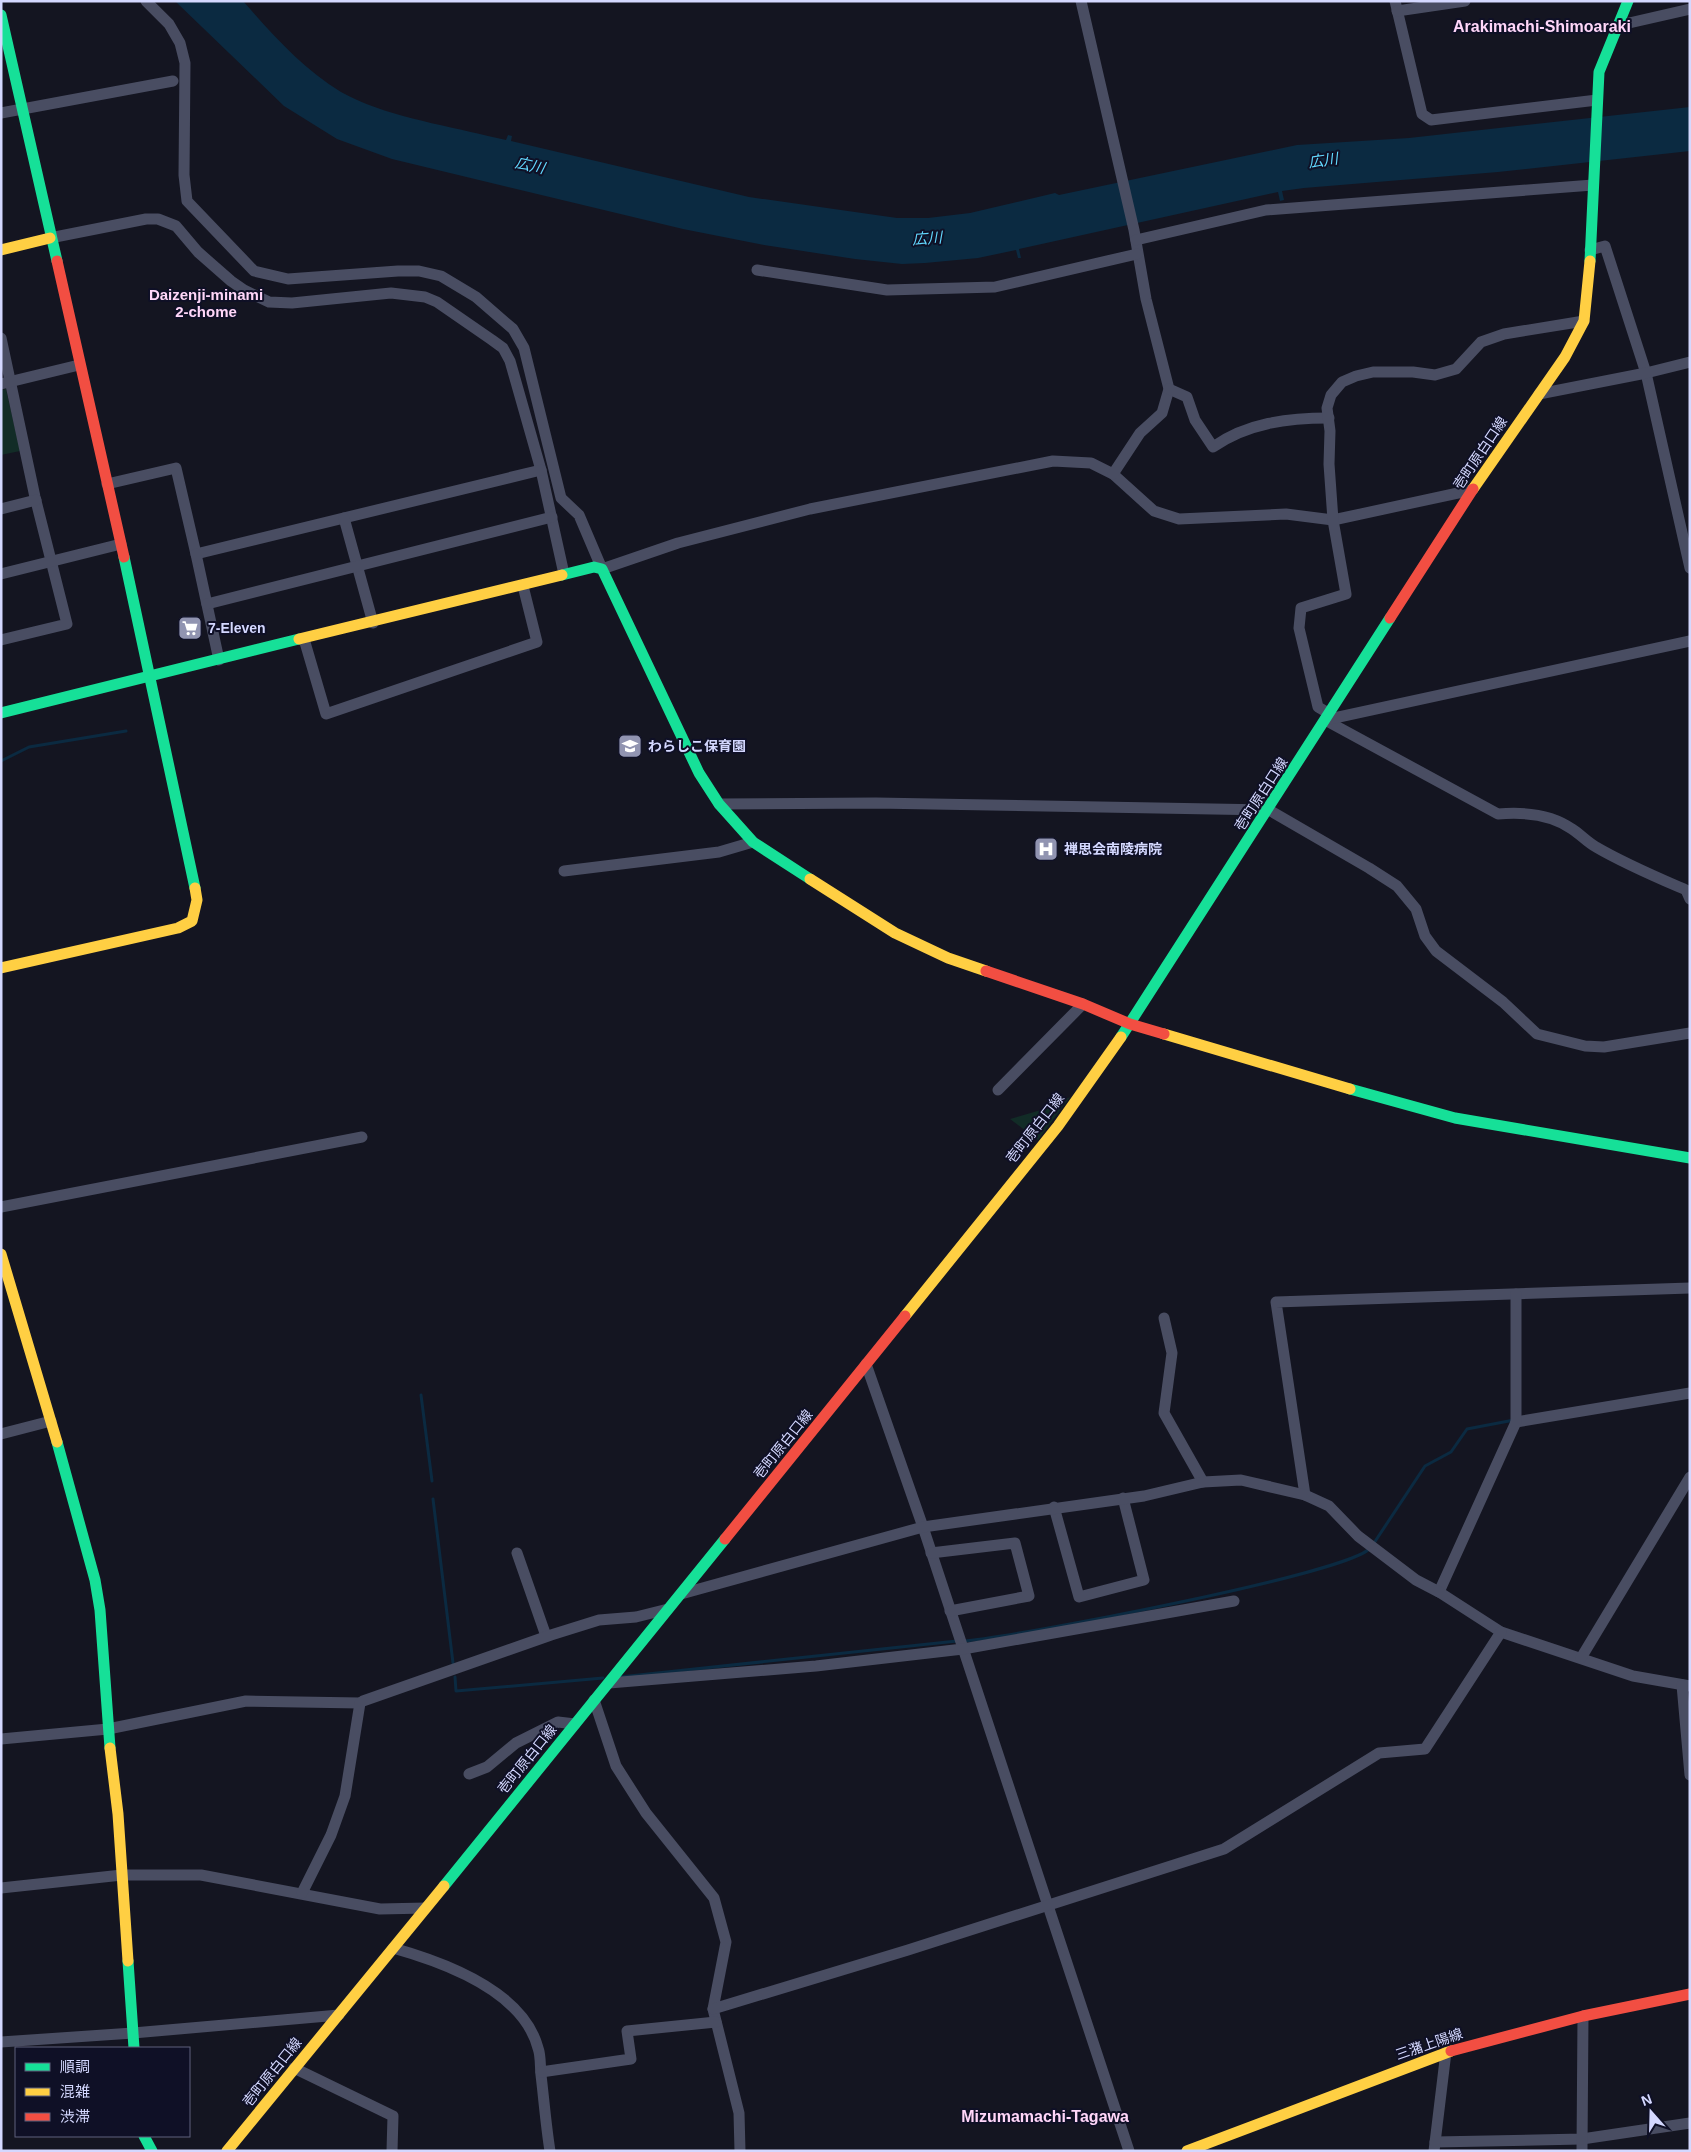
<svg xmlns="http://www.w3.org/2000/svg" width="1691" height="2152" viewBox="0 0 1691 2152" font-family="Helvetica,'Noto Sans JP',sans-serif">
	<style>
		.green { fill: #122c27 }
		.water { fill: #0b2a41 }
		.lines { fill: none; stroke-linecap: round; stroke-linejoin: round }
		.stream { stroke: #0b2a41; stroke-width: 3 }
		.street { stroke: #494d62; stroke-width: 11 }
		.fast { stroke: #16e098; stroke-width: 11 }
		.slow { stroke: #ffcf43; stroke-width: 11 }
		.jam { stroke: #f24e42; stroke-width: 11 }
		.labels { text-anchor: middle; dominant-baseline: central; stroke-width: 4; stroke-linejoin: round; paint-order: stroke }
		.street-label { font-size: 14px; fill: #d4d8ff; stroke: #0f1026 }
		.poi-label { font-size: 14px; font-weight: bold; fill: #d4d8ff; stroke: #0f1026; text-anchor: start }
		.water-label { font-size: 15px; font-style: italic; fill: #62d9ff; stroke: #0f1026 }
		.neighbourhood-label { font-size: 15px; font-weight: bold; fill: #ffd6f9; stroke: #0f1026 }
		.quarter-label { font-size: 16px; font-weight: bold; fill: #ffd6f9; stroke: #0f1026 }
	</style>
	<rect width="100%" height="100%" fill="#141521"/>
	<g class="green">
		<path d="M6 389 20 451 1 455V390Z"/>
		<path d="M1070 1097 1038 1140 1010 1119 1051 1107Z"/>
	</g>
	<path class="water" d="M175 1H243C272 34 303 69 341 92 384 116 440 124 488 136L506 140 508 135 512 136 511 141 749 197 897 218H928L970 213 1055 193 1059 195 1297 145 1409 138 1690 107V151L1498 172 1304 188 1282 191 1284 200 1280 201 1278 192 1019 249 1021 258H1018L1016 250 978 258 925 263 902 264 855 259 764 245 683 229 392 159 337 139 284 106Z"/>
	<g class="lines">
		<g class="stream">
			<path d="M1 761 29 747 126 731"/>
			<path d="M421 1395 432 1481"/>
			<path d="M433 1499 453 1663"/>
			<path d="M1374 1543 1425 1466 1451 1452 1467 1429 1514 1420"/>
			<path d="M963 1641C1011 1638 1351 1573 1370 1548"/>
			<path d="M455 1677 456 1691 603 1678"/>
			<path d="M620 1677 957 1641"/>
		</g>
		<g class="street">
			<path d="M146 1 169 24 180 43 185 63 184 175 187 201 254 271 288 279 398 271H419L441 276 476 297 513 329 524 348 561 498 579 515 602 569 678 543 810 509 1053 461 1091 463 1113 474 1154 511 1179 519 1286 514 1333 520 1472 490"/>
			<path d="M1081 1 1134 230 1146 299 1169 389 1162 413 1140 433 1113 474"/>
			<path d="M1395 1 1422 114 1431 120 1597 100"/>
			<path d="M1397 11 1465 1"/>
			<path d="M1616 26 1690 9"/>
			<path d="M1 113 173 81"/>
			<path d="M50 238 146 219H158L176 226 198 252 231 281 244 290 269 302 292 303 391 293 425 297 437 302 492 340 503 348 510 361 541 470 564 574"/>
			<path d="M1136 240 1266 210 1593 185"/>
			<path d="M1590 250 1605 246 1646 373 1690 568"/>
			<path d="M757 270 887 290 995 287 1137 254"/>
			<path d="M1 338 35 497 67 624 1 640"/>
			<path d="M1 384 79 365"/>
			<path d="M1169 389 1187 397 1195 420 1213 447C1247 423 1288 418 1329 418"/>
			<path d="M1539 394 1646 373 1690 362"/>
			<path d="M107 484 176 468 196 554 541 470"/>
			<path d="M1 509 36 500"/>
			<path d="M344 518 373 623"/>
			<path d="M196 554 219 660"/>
			<path d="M1 574 121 544"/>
			<path d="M207 604 552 517"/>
			<path d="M304 639 326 714 537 642 523 586"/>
			<path d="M1330 714 1318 707 1299 628 1301 608 1346 594 1333 520 1329 464 1330 431 1327 408 1331 395 1342 382 1356 376 1373 372H1413L1435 375 1456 369 1481 342 1504 334 1584 321"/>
			<path d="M1325 720 1498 814C1522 812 1551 814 1572 829 1580 834 1587 842 1596 847 1625 864 1656 877 1686 890L1690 899"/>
			<path d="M1325 720 1690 641"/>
			<path d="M719 804 876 803 1269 810 1369 868 1397 886 1416 909 1425 936 1436 951 1503 1002 1537 1034 1585 1046 1604 1047 1690 1033"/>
			<path d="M564 871 719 852 753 842"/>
			<path d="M998 1090 1083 1004"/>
			<path d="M1 1207 362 1137"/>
			<path d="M1164 1318 1172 1353 1164 1413 1203 1482"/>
			<path d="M866 1364 923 1527 1129 2151"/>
			<path d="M1516 1422 1690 1393"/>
			<path d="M1 1434 51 1421"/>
			<path d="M1305 1495 1276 1302 1690 1288"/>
			<path d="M1054 1507 1079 1597 1144 1580 1123 1498"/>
			<path d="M517 1553 546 1636"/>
			<path d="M931 1553 1015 1543 1029 1596 950 1611"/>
			<path d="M1439 1592 1516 1422V1294"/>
			<path d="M681 1594 923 1527 1144 1496 1203 1482 1241 1480 1305 1495 1329 1506 1358 1536 1416 1580 1439 1592 1501 1632 1633 1676 1690 1686"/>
			<path d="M1581 1658 1690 1477"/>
			<path d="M609 1683 816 1666 963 1649 1234 1601"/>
			<path d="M1682 1685 1690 1775"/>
			<path d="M594 1700 616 1766 646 1813 714 1898 726 1942 713 2009 739 2113 740 2151"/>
			<path d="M1 1739 108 1729 246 1701 360 1703"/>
			<path d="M469 1774 487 1767 516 1743 558 1722 575 1724"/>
			<path d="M1 1888 122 1875H201L380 1909 426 1908"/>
			<path d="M302 1893 331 1835 345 1796 360 1703 363 1701 551 1635 599 1620 636 1617 668 1609"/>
			<path d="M393 1948C443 1962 523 1991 538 2048 541 2056 540 2066 541 2075 544 2100 546 2126 550 2151"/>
			<path d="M713 2009 908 1950 1224 1849 1379 1753 1425 1749 1501 1632"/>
			<path d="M1 2042 133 2033 339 2015"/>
			<path d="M294 2068 393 2116 392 2151"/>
			<path d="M541 2072 631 2059 627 2031 716 2022"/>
			<path d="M1435 2142 1582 2139 1690 2123"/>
			<path d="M1434 2151 1446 2052"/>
			<path d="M1582 2151 1583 2016"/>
		</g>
		<g class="fast">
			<path d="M1 15 57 261"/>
			<path d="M1590 261 1599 72 1628 1"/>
			<path d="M124 557 195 888"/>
			<path d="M562 575 594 567 602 569 699 773 719 804 753 842 810 879"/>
			<path d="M1 713 299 639"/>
			<path d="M1121 1037 1390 618"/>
			<path d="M1350 1089 1455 1118 1690 1158"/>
			<path d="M57 1442 95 1580 100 1610 110 1748"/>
			<path d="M444 1886 725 1539"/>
			<path d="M128 1961 134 2048"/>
			<path d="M144 2136 152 2151"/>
		</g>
		<g class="slow">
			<path d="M1 250 50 238"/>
			<path d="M1473 489 1565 357 1584 321 1590 261"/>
			<path d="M299 639 562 575"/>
			<path d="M810 879 895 933 948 958 986 971"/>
			<path d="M1 968 178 928 192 921 197 900 195 888"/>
			<path d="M1164 1034 1350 1089"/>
			<path d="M1 1254 57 1442"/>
			<path d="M905 1316 1058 1126 1121 1037"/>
			<path d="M110 1748 118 1814 128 1961"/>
			<path d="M227 2151 444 1886"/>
			<path d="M1187 2151 1451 2051"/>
		</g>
		<g class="jam">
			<path d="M57 261 124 557"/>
			<path d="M1390 618 1473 489"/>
			<path d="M986 971 1083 1004 1130 1024 1164 1034"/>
			<path d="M725 1539 905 1316"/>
			<path d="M1451 2051 1583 2016 1690 1994"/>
		</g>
	</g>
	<defs>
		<g id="supermarket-square" transform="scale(1.25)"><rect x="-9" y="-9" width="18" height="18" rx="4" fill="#9194b1" stroke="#0f1026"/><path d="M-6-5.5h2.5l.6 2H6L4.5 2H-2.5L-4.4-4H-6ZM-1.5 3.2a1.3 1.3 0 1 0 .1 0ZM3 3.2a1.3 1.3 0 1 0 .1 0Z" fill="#fff"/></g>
		<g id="school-square" transform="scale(1.25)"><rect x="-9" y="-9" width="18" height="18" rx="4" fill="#9194b1" stroke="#0f1026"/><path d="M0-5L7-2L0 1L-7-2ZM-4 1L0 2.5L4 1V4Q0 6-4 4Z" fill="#fff"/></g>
		<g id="hospital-square" transform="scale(1.25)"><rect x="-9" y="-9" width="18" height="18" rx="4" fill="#9194b1" stroke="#0f1026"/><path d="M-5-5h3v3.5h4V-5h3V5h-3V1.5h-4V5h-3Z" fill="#fff"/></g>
	</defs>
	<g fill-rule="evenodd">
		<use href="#supermarket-square" x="190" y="628"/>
		<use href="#school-square" x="630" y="746"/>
		<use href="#hospital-square" x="1046" y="849"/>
	</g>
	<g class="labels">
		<g class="street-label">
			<text transform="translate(1480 453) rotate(-56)">壱町原白口線</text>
			<text transform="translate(1261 794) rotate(-57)">壱町原白口線</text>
			<text transform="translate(1035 1128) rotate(-52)">壱町原白口線</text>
			<text transform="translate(783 1444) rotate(-51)">壱町原白口線</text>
			<text transform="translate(527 1759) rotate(-51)">壱町原白口線</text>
			<text transform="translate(1429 2044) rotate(-19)">三潴上陽線</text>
			<text transform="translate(272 2072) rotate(-51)">壱町原白口線</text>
		</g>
		<g class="poi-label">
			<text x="208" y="628">7-Eleven</text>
			<text x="648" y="746">わらしこ保育園</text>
			<text x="1064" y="849">禅思会南陵病院</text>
		</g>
		<g class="water-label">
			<text transform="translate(1323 160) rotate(-8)">広川</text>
			<text transform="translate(530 165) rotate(12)">広川</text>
			<text transform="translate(927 238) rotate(-4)">広川</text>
		</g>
		<g class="neighbourhood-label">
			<text x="206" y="294">Daizenji-minami<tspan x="206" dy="17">2-chome</tspan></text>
		</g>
		<g class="quarter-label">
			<text x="1542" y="26">Arakimachi-Shimoaraki</text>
			<text x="1045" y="2116">Mizumamachi-Tagawa</text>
		</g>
	</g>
	<rect width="1691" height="2152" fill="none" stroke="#d4d8ff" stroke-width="5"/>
	<rect x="15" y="2047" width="175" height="90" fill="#0f1026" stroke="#5e607d"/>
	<rect x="25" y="2063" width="25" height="8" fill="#16e098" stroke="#5e607d"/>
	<text x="60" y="2072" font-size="15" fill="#d4d8ff">順調</text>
	<rect x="25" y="2088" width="25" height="8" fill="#ffcf43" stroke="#5e607d"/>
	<text x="60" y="2097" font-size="15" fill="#d4d8ff">混雑</text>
	<rect x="25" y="2113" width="25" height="8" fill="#f24e42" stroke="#5e607d"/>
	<text x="60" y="2122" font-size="15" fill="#d4d8ff">渋滞</text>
	<g transform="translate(1651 2112) rotate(340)" stroke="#0f1026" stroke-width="4" paint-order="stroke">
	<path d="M0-4L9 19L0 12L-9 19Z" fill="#d4d8ff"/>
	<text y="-8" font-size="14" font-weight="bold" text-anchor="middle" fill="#d4d8ff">N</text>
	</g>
</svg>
